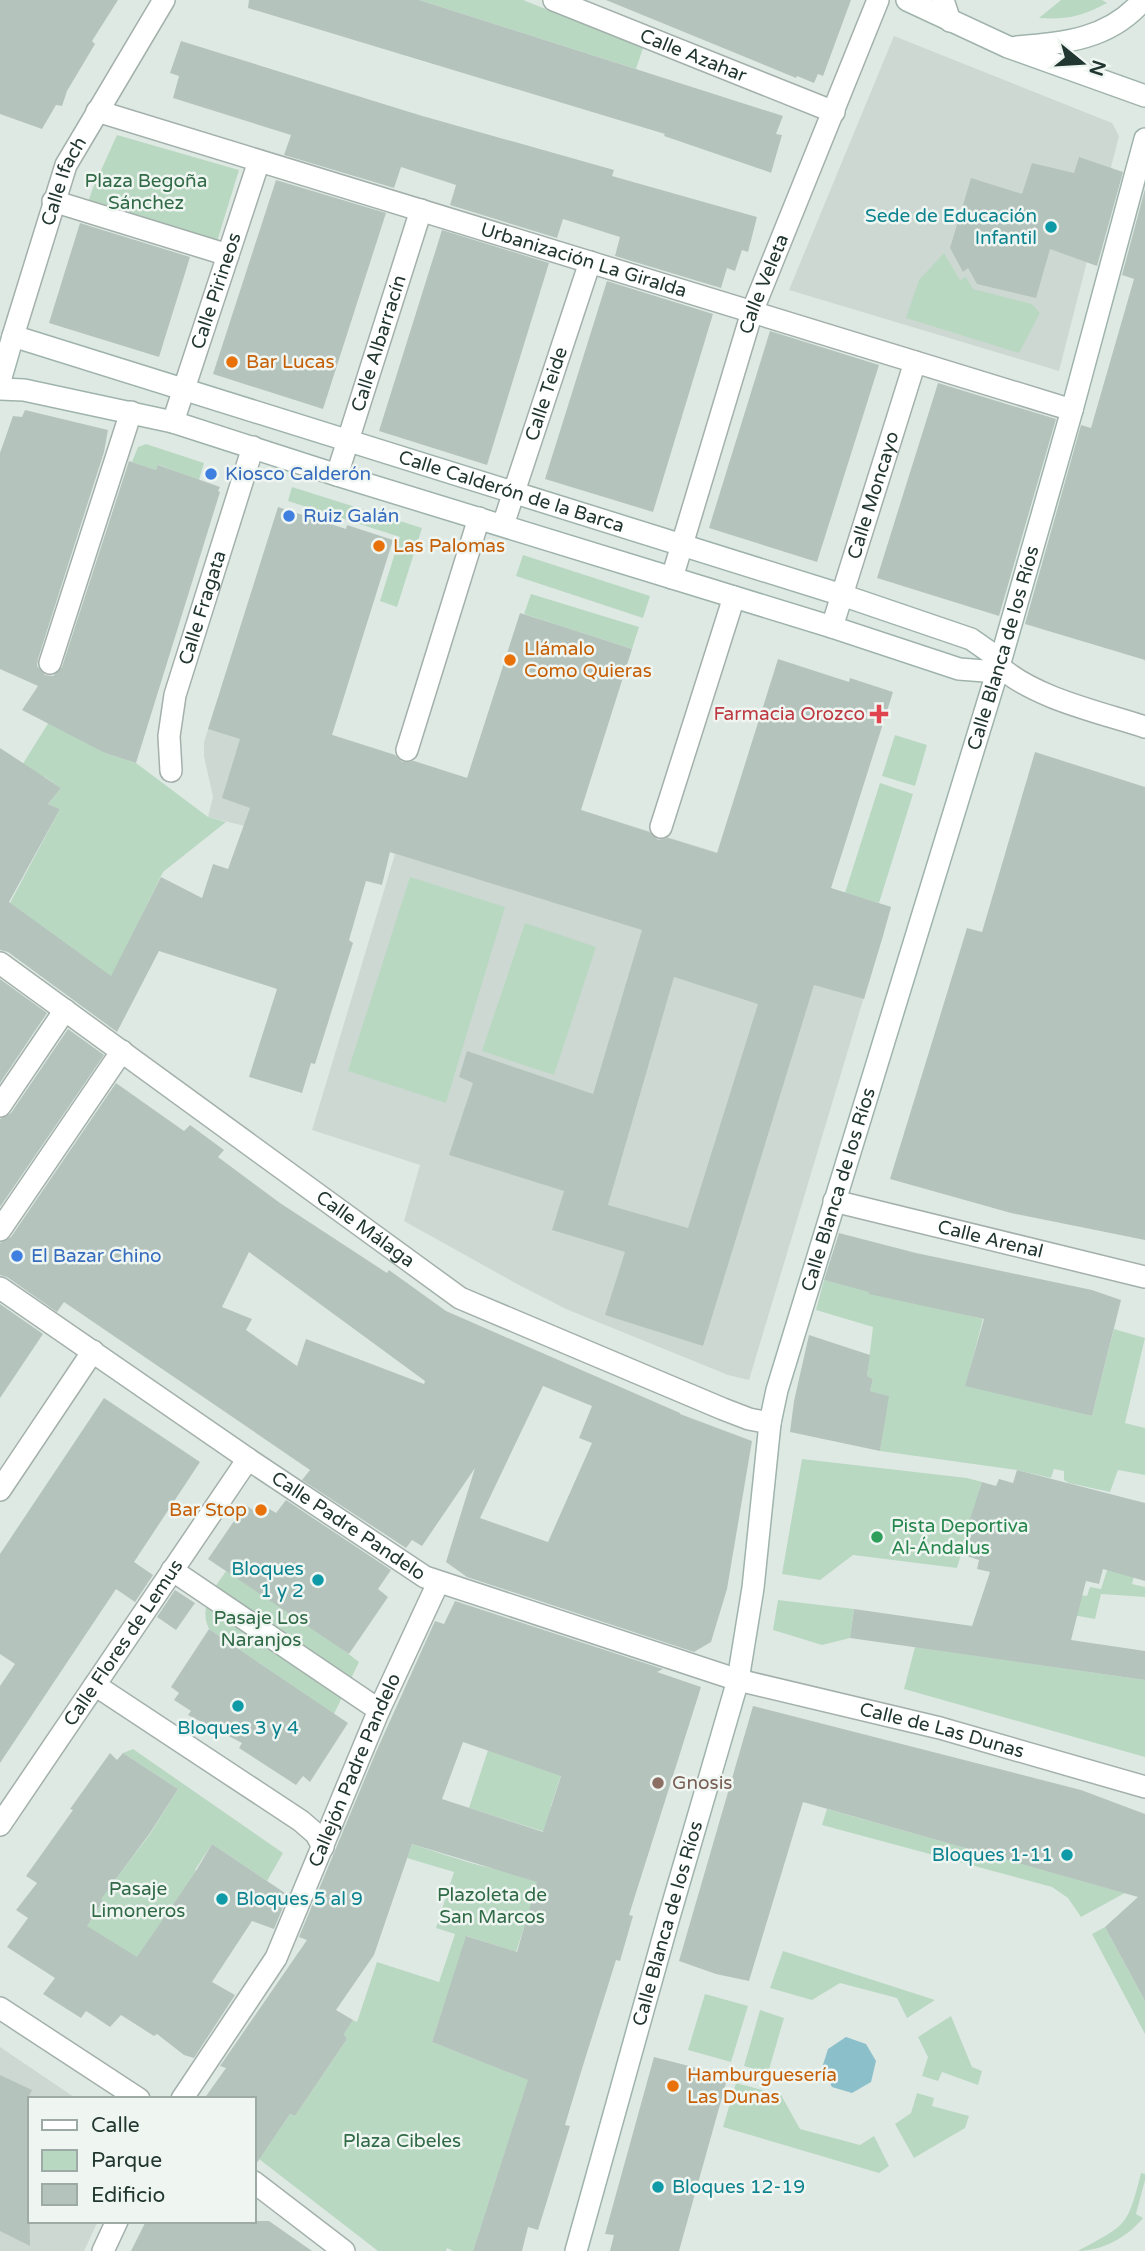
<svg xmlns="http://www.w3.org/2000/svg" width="1145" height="2251" viewBox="0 0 1145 2251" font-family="'Varela Round',sans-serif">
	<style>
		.built { fill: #cdd8d3 }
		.green { fill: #b9d8c2 }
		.water { fill: #8bbfc9 }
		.building { fill: #b5c3bd; fill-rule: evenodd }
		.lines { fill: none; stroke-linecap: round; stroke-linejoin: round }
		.pedestrian-casing { stroke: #a3b0ab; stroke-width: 24 }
		.minor-casing { stroke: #a3b0ab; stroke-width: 24 }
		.tertiary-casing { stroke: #a3b0ab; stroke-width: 24 }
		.secondary-casing { stroke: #9fb3ac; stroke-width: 24 }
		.pedestrian { stroke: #fff; stroke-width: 21 }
		.minor { stroke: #fff; stroke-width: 21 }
		.tertiary { stroke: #fff; stroke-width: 21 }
		.secondary { stroke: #fff; stroke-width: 21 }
		.culture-dot { fill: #0f9aa8; stroke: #eff6f2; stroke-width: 2.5 }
		.food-dot { fill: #e8710a; stroke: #eff6f2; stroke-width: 2.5 }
		.shop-dot { fill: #3f7fe0; stroke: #eff6f2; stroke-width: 2.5 }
		.health-dot { fill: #e0444e; stroke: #eff6f2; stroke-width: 2.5 }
		.leisure-dot { fill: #2e9e5b; stroke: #eff6f2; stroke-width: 2.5 }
		.education-dot { fill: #8d6e63; stroke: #eff6f2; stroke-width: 2.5 }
		.labels { text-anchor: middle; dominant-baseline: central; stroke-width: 5; stroke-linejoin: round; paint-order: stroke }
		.street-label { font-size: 19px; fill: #223731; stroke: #eff6f2 }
		.park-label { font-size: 19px; fill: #306a47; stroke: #eff6f2 }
		.culture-label { font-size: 19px; fill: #0d838f; stroke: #eff6f2; text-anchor: end }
		.food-label { font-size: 19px; fill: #c56008; stroke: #eff6f2; text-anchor: start }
		.shop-label { font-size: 19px; fill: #366cbe; stroke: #eff6f2; text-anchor: start }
		.health-label { font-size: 19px; fill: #be3a42; stroke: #eff6f2; text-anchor: end }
		.leisure-label { font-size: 19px; fill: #27864d; stroke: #eff6f2; text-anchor: start }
		.education-label { font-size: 19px; fill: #785e54; stroke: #eff6f2; text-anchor: start }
	</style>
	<rect width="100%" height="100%" fill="#dfe9e4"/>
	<g class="built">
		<path d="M894 36 1112 123 1119 136 1059 371 789 290Z"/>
		<path d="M218 698 467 778 461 795 581 810 891 907 749 1380 728 1375 566 1309 519 1285 404 1221 420 1165 312 1130 395 854 306 825 302 840 208 817 213 797 204 756V742Z"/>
		<path d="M0 2047 77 2099H30V2221H98L84 2251H0Z"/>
	</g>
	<g class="green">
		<path d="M419 0H523L643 48 636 69Z"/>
		<path d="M1061 0H1102L1107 3C1083 16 1067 20 1039 18Z"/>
		<path d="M117 135 239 170 211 261 81 221 93 188Z"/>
		<path d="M944 253 960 280 966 277 973 289 1032 304 1040 313 1019 353 906 318 919 280Z"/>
		<path d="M146 444 204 463 199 480 159 465 156 470 132 462 138 447Z"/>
		<path d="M292 487 422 528 397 607 380 601 400 537 288 501Z"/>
		<path d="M523 555 650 596 643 618 516 576Z"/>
		<path d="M531 594 639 627 632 649 524 614Z"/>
		<path d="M49 722 105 753 136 763 208 817 226 822 163 872 101 998 10 903 60 809 48 804 61 788 45 777 19 770Z"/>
		<path d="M895 735 927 745 915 786 882 776Z"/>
		<path d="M880 783 913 794 879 903 845 893Z"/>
		<path d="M410 877 505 907 446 1103 348 1071Z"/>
		<path d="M525 923 596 947 554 1075 482 1051Z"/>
		<path d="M824 1280 983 1319 966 1385 1092 1416 1114 1329 1145 1338 1125 1423 1145 1428V1475L1118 1470 1110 1492 1069 1483 1064 1480V1471L1054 1469 1051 1478 1017 1470 880 1451 888 1396 870 1391 873 1379 867 1376 873 1327 816 1310Z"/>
		<path d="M802 1459 967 1478 982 1482 957 1568 853 1555 820 1580 782 1574Z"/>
		<path d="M1110 1561 1136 1569 1132 1584 1145 1587V1597L1101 1594 1095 1619 1067 1614 1074 1594 1087 1596 1090 1587 1101 1589Z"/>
		<path d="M226 1571 321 1633 359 1662 334 1714 209 1629C198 1607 214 1589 226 1571Z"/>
		<path d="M778 1600 854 1609 850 1638 822 1645 773 1630Z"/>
		<path d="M915 1647 1145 1680V1757L904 1689Z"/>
		<path d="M133 1749 283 1853 267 1881 212 1844 195 1870 210 1879 184 1889 149 1940V1965L86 1927 103 1902 89 1890 112 1884 150 1834 178 1789 123 1753Z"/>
		<path d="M488 1750 561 1775 551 1806 548 1833 469 1808Z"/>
		<path d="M827 1809 1125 1893 1081 1917 1068 1898 1052 1887 822 1825Z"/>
		<path d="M412 1844C453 1857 495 1874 538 1874V1884L516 1952 467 1936 432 2042 529 2080 473 2251H453L447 2248 446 2251H378L259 2159 290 2114 295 2116 347 2039 344 2034 353 2020 357 2022 377 1962 439 1982 455 1934 436 1928 454 1872 407 1858Z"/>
		<path d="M1105 1927 1145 2001V2034L1092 1934Z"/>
		<path d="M783 1951 935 2000 907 2018 897 1998 840 1983 812 2000 770 1988Z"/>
		<path d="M705 1994 748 2006 731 2062 688 2050Z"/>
		<path d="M760 2010 784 2018 768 2073 744 2066Z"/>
		<path d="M951 2016 972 2067 982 2071 978 2085 942 2072 938 2081 922 2076 928 2057 918 2037Z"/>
		<path d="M736 2083 781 2095 800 2129 860 2145 874 2136 889 2166 879 2173 723 2127Z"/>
		<path d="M917 2093 934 2098 932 2106 969 2116 965 2128 914 2158 895 2124 911 2113Z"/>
		<path d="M1141 2173 1145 2174V2180L1136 2214 1143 2218C1128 2237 1102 2251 1078 2251 1127 2224 1127 2228 1141 2173Z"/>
	</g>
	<path class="water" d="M846 2037 866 2044 876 2061 871 2082 852 2093 832 2087 822 2068 828 2049Z"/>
	<g class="building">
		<path d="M0 0H118L92 41 95 44 67 91 62 106 56 105 42 129 0 114Z"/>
		<path d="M249 0H419L783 116 776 134 782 135 771 173 769 172 664 136 665 134 248 8Z"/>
		<path d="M606 0H851L823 76 818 74 814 83 797 76 796 78Z"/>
		<path d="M181 41 419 115 614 170 612 176 757 217 748 252 742 250 735 271 727 268 721 288 615 256 620 237 563 219 557 238 450 205 456 185 401 167 394 188 284 155 291 135 173 98 179 76 170 73Z"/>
		<path d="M1079 157 1123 172 1097 266 1050 249 1036 298 977 284 968 268 963 272 950 248 971 178 1022 194 1032 163 1074 173Z"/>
		<path d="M276 180 386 213 323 409 213 374Z"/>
		<path d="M1145 189V660L1025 624 1081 425 1091 428 1134 279 1122 275Z"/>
		<path d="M80 223 190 257 159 357 49 323Z"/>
		<path d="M442 230 549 263 487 465 379 431Z"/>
		<path d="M607 281 713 314 653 512 545 479Z"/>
		<path d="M770 331 879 365 817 562 709 528Z"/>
		<path d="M938 383 1056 419 999 616 877 578Z"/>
		<path d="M25 410 108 430 104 452 38 659 37 666 45 675 53 676 62 667 129 461 156 470 158 465 220 487 218 491 220 492 136 763 105 753 22 710 38 686 0 669V453L13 416 22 417Z"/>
		<path d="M278 507 346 529 347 525 393 540 332 735 395 755 402 762 414 761 467 778 520 613 561 626 632 649 581 810 649 832 658 840 668 838 717 853 778 659 849 682 850 678 893 692 831 888 891 907 883 936 864 999 814 985 703 1346 605 1315 625 1252 552 1230 564 1191 449 1155 473 1083 459 1077 467 1051 593 1094 642 930 390 852 382 885 366 881 349 940 353 943 315 1064 311 1063 302 1093 249 1077 277 989 159 951 117 1032 8 952 0 950V748L61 788 48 804 60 809 9 902 111 976 161 877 202 898 213 864 228 869 250 808 222 798 240 739 208 729ZM674 977 758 1004 688 1228 608 1205Z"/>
		<path d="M1035 752 1145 787V1240L1011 1213 890 1179 967 928 982 932Z"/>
		<path d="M0 979 47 1013 0 1083Z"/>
		<path d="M68 1029 104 1055 0 1207V1119L11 1113Z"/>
		<path d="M116 1083 184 1131 190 1125 224 1150 218 1157 280 1203 387 1273 389 1270 446 1311 680 1413V1414L752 1441 727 1589 711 1642 694 1652 467 1577 446 1562 475 1468 422 1546 412 1540 406 1548 302 1480 310 1470 64 1302 57 1312 7 1277 0 1275V1243L11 1237ZM249 1252 425 1381 424 1384 306 1339 297 1366 246 1330 252 1319 222 1307ZM543 1386 592 1406 579 1438 592 1443 548 1542 480 1518Z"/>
		<path d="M839 1233 916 1253 1092 1290 1121 1300 1092 1416 965 1386 984 1319 869 1294V1292L824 1280Z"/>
		<path d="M0 1304 43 1334 0 1398Z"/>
		<path d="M809 1335 870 1355 867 1376 873 1379 870 1391 889 1396 880 1451 790 1432 794 1401Z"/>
		<path d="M104 1398 200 1462 134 1562 153 1575 135 1602 116 1589 0 1763V1686L15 1664 0 1654V1554Z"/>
		<path d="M1017 1470 1145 1503V1581L1103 1569 1099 1584 1086 1581 1071 1640 1145 1651V1680L850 1638 854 1609 972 1626 990 1572 977 1569 979 1560 961 1554 970 1519 982 1482 996 1486 999 1479 1013 1483Z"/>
		<path d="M286 1500 391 1570 378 1589 388 1597 349 1654 208 1559 245 1505 253 1510 258 1502 276 1513Z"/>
		<path d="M175 1590 195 1603 176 1630 157 1617Z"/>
		<path d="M455 1601 663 1669 657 1672 701 1687 629 1915 633 1916 620 1961 616 1960 581 2072 565 2125 570 2126 538 2230 528 2227 522 2251H473L528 2080 432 2042 466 1936 517 1952 537 1882 412 1844 374 1955 336 2010 353 2020 344 2034 347 2039 295 2116 290 2114 254 2167V2099H204L226 2068 220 2066 307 1940 299 1937 376 1752 435 1621 444 1624ZM463 1742 561 1776 543 1832 442 1799Z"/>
		<path d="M209 1629 348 1723 310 1782 303 1776 296 1785 239 1748 242 1743 188 1715 191 1711 174 1700 179 1693 171 1687Z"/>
		<path d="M753 1706 1081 1790 1145 1814V2001L1105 1927 1138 1897 803 1802 749 1981 716 1974 679 1961Z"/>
		<path d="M110 1753 117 1760 123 1753 178 1789 150 1833 101 1899 103 1901 87 1926 137 1957 196 1871 212 1844 288 1895 274 1929 252 1921 212 1982 235 1995 194 2058 184 2055 157 2034 154 2036 121 2015 110 2027 86 2011 81 2018 43 1994 55 1978 7 1947 28 1918 16 1910 37 1883 26 1876 73 1810 70 1809Z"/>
		<path d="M654 2057 728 2076 679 2251H610L614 2235 605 2234Z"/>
		<path d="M0 2075 32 2090 28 2098 30 2246 0 2231Z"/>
		<path d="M146 2221H269L312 2251H131Z"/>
	</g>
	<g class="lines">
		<g class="pedestrian-casing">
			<g id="pedestrian">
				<path d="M0 1230 122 1051"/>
				<path d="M172 1570 379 1710"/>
			</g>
		</g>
		<g class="minor-casing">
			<g id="minor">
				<path id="s1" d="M554 0 834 112"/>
				<path d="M943 0 950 21"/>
				<path id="s2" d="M97 111 1072 410"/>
				<path d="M53 201 228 255"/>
				<path id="s3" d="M173 422 259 161"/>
				<path id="s4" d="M337 475 421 210"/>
				<path id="s5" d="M503 525 590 262"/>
				<path id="s6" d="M672 578 752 312 878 0"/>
				<path id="s7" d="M832 627 915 362"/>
				<path d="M50 663 131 412"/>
				<path d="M999 666C1034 698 1099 712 1145 727"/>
				<path d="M407 750 479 518"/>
				<path id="s8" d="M171 771 169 736 175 695 253 447"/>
				<path d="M661 827 734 597"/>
				<path id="s9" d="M0 963 460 1298 723 1409 749 1419 770 1423"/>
				<path d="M0 1106 65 1010"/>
				<path d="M0 1490 93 1351"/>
				<path id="s10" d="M738 1680 940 1728 1145 1787"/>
				<path d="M95 1685 301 1821 316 1834 323 1847"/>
				<path id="s11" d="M0 1825 248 1459"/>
				<path d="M0 2008 139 2099"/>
				<path id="s12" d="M182 2099 276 1958 379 1710 438 1583"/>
				<path d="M254 2182 344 2251"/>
				<path d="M103 2251 117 2221"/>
			</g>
		</g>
		<g class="tertiary-casing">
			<g id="tertiary">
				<path id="s13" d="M13 336 66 165 164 0"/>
				<path id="s14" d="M834 1201 1145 1277"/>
				<path id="s15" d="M0 1288 248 1459 425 1577 738 1680"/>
			</g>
		</g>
		<g class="secondary-casing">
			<g id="secondary">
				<path d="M907 0 1008 47 1145 96"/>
				<path d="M1017 47C1065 43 1110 39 1143 0"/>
				<path id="s16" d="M0 381 13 336 842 595 971 639 991 653 999 666"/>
				<path d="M0 389 24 390 173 422 337 475 832 627 959 669 985 671 999 666"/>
				<path id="s17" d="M576 2251 669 1917 738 1680 753 1588 770 1423 777 1390 999 666 1072 410 1145 139"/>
			</g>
		</g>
		<use href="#pedestrian" class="pedestrian"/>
		<use href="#minor" class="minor"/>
		<use href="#tertiary" class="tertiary"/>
		<use href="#secondary" class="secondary"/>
	</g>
	<g class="culture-dot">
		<circle cx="1051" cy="227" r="7"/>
		<circle cx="318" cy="1580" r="7"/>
		<circle cx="238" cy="1706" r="7"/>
		<circle cx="1067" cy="1855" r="7"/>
		<circle cx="222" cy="1899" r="7"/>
		<circle cx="658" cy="2187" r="7"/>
	</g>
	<g class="food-dot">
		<circle cx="232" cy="362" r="7"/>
		<circle cx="379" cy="546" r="7"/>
		<circle cx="510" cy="660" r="7"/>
		<circle cx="261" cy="1510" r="7"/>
		<circle cx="673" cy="2086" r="7"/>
	</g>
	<g class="shop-dot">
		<circle cx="211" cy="474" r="7"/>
		<circle cx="289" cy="516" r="7"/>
		<circle cx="17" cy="1256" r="7"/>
	</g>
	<path class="health-dot" d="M875.5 703.5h7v7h7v7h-7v7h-7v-7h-7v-7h7z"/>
	<circle class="leisure-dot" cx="877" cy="1537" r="7"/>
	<circle class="education-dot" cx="658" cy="1783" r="7"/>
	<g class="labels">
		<g class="street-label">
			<text stroke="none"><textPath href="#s1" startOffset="150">Calle Azahar</textPath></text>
			<text stroke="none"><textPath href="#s13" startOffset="163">Calle Ifach</textPath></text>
			<text stroke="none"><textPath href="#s2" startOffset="509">Urbanización La Giralda</textPath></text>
			<text stroke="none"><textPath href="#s6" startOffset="308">Calle Veleta</textPath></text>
			<text stroke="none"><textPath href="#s3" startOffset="138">Calle Pirineos</textPath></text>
			<text stroke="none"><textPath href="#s4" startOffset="138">Calle Albarracín</textPath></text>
			<text stroke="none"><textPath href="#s5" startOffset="138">Calle Teide</textPath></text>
			<text stroke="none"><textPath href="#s16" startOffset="569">Calle Calderón de la Barca</textPath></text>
			<text stroke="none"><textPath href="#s7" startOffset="138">Calle Moncayo</textPath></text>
			<text stroke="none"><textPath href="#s8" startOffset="168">Calle Fragata</textPath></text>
			<text stroke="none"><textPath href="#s17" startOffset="1662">Calle Blanca de los Ríos</textPath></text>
			<text stroke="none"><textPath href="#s17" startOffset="1096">Calle Blanca de los Ríos</textPath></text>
			<text stroke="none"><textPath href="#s9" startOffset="452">Calle Málaga</textPath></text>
			<text stroke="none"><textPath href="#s14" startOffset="161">Calle Arenal</textPath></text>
			<text stroke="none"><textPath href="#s15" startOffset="422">Calle Padre Pandelo</textPath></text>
			<text stroke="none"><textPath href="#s11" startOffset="220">Calle Flores de Lemus</textPath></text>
			<text stroke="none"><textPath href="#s10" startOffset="210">Calle de Las Dunas</textPath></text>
			<text stroke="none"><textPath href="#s12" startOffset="373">Callejón Padre Pandelo</textPath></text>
			<text stroke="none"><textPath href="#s17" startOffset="340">Calle Blanca de los Ríos</textPath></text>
		</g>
		<g class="park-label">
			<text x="146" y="181">Plaza Begoña<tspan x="146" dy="22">Sánchez</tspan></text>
			<text x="261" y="1618">Pasaje Los<tspan x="261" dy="22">Naranjos</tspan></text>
			<text x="138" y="1889">Pasaje<tspan x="138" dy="22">Limoneros</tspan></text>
			<text x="492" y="1895">Plazoleta de<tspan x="492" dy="22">San Marcos</tspan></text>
			<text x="402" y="2141">Plaza Cibeles</text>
		</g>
		<g class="culture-label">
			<text x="1037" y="216">Sede de Educación<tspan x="1037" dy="22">Infantil</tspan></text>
			<text x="304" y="1569">Bloques<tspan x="304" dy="22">1 y 2</tspan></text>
			<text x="238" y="1728" text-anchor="middle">Bloques 3 y 4</text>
			<text x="1053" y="1855">Bloques 1-11</text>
			<text x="236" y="1899" text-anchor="start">Bloques 5 al 9</text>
			<text x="672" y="2187" text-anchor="start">Bloques 12-19</text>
		</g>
		<g class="food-label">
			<text x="246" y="362">Bar Lucas</text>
			<text x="393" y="546">Las Palomas</text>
			<text x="524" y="649">Llámalo<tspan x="524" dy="22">Como Quieras</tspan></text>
			<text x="247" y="1510" text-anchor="end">Bar Stop</text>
			<text x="687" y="2075">Hamburguesería<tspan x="687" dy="22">Las Dunas</tspan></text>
		</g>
		<g class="shop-label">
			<text x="225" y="474">Kiosco Calderón</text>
			<text x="303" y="516">Ruiz Galán</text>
			<text x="31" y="1256">El Bazar Chino</text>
		</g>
		<g class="health-label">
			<text x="865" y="714">Farmacia Orozco</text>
		</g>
		<g class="leisure-label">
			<text x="891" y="1526">Pista Deportiva<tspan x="891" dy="22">Al-Ándalus</tspan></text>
		</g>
		<g class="education-label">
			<text x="672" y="1783">Gnosis</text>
		</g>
	</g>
	<rect x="28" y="2097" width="228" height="126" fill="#eff6f2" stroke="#9daaa5" stroke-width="2"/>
	<rect x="42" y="2120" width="35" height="10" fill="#ffffff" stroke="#9daaa5" stroke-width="2"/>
	<text x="91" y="2132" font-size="21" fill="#223731">Calle</text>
	<rect x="42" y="2150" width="35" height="21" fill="#b9d8c2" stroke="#9daaa5" stroke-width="2"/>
	<text x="91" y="2167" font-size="21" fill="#223731">Parque</text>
	<rect x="42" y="2184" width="35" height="21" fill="#b5c3bd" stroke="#9daaa5" stroke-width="2"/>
	<text x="91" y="2202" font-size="21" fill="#223731">Edificio</text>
	<g transform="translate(1082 63) rotate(108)" stroke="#eff6f2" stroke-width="5" paint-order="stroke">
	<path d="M0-5L12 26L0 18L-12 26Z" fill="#223731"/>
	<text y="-10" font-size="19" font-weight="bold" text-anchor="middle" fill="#223731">N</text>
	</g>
</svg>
